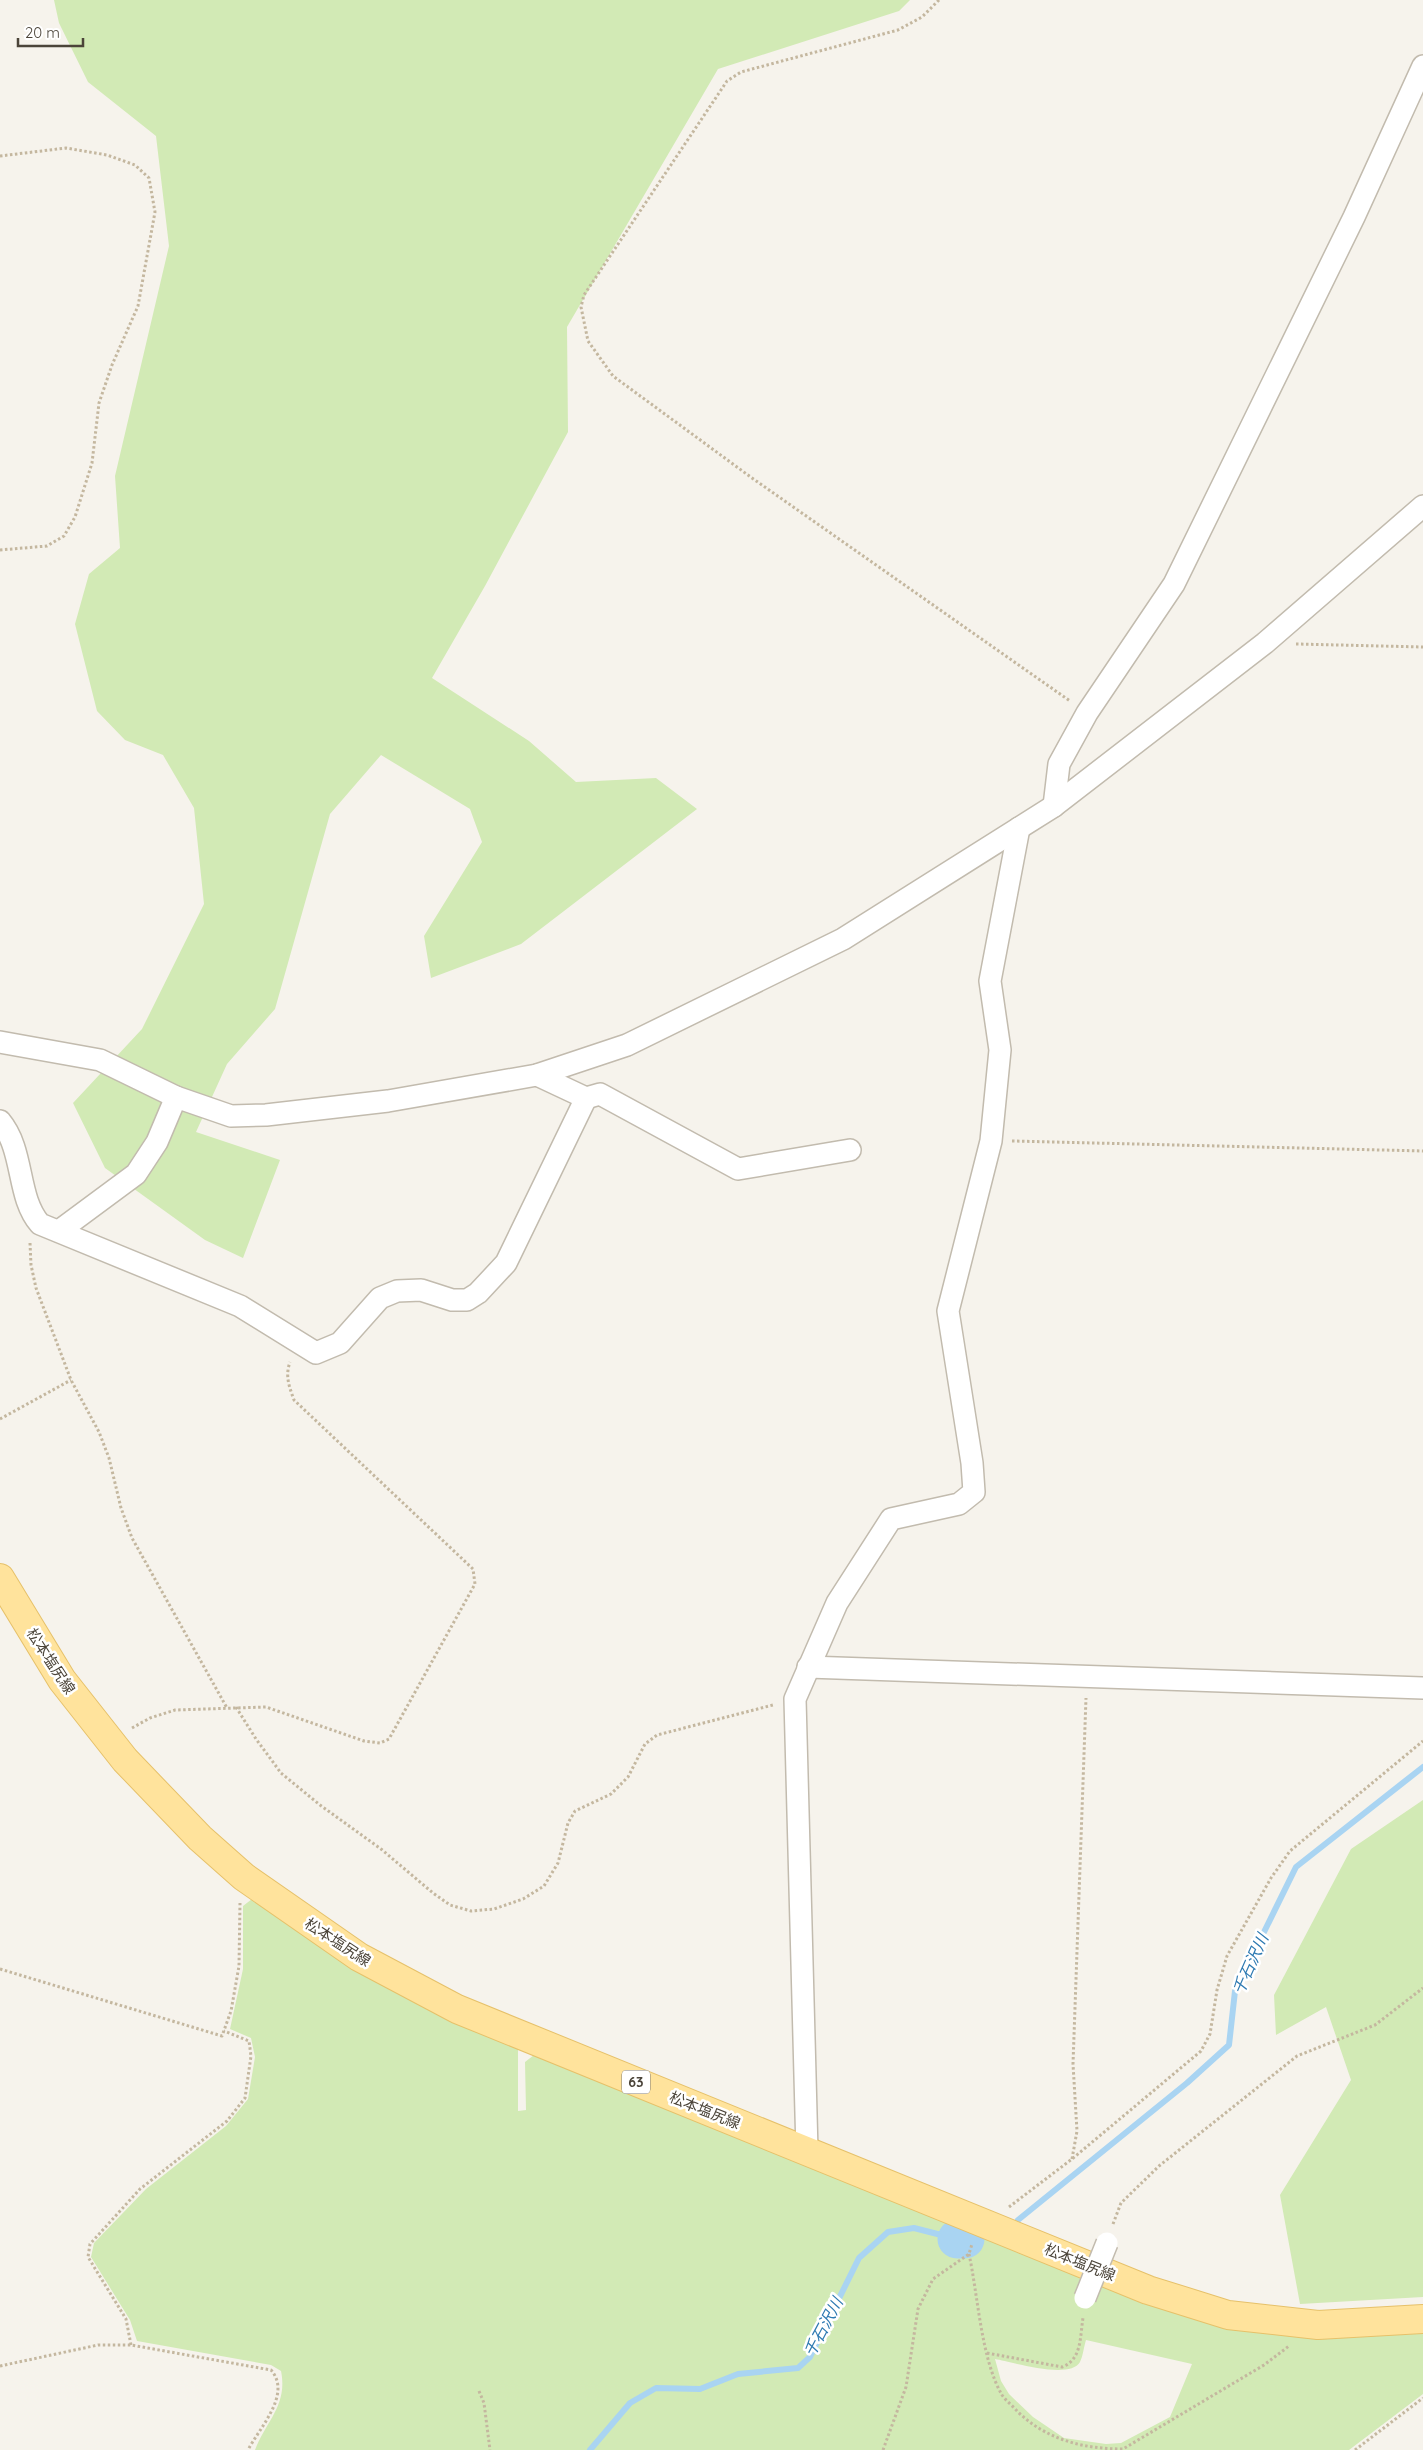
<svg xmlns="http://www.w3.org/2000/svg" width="1423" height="2450" viewBox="0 0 1423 2450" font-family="Quicksand,'Noto Sans JP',sans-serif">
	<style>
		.green { fill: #d2eab5; fill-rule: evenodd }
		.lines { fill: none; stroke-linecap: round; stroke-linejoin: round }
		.stream { stroke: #a9d4f2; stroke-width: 6 }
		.river { stroke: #a9d4f2; stroke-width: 39 }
		.minor-casing { stroke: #c2bbae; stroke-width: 24 }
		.major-casing { stroke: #e6c16a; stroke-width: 30 }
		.path { stroke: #c4b79f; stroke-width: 3; stroke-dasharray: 2.5 2.5; stroke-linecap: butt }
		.minor { stroke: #fff; stroke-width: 21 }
		.major { stroke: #ffe39c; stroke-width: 28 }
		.minor-bridge-casing { stroke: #c2bbae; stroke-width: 24; stroke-linecap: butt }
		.minor-bridge { stroke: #fff; stroke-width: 21 }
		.labels { text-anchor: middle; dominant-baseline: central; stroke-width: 5; stroke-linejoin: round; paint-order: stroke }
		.shield { fill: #fff; stroke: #817c74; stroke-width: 1 }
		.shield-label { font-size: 14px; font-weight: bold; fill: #4b4439 }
		.street-label { font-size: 15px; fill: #4b4439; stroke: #fff }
		.water-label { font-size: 16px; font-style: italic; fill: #2e7ab2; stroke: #fff }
	</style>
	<rect width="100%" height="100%" fill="#f6f3ec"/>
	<g class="green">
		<path d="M54 0H910L899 11 718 69 567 327 568 432 485 586 432 678 529 741 576 782 656 778 697 809 521 944 431 978 424 936 482 842 470 809 381 755 330 814 275 1009 227 1064 196 1132 280 1160 243 1258 205 1240 105 1168 73 1103 142 1029 204 904 194 808 163 755 125 740 97 711 75 624 89 574 120 548 115 476 169 246 156 136 88 82 59 23Z"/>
		<path d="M1423 1800V2297L1300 2304 1280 2195 1351 2080 1326 2007 1276 2035 1274 1995 1351 1849Z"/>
		<path d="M252 1899 364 1974 442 2016 518 2049V2111L526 2110 525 2062 534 2055 1184 2314 1423 2329V2394L1349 2450H255C266 2421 288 2405 281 2371L271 2365 137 2341 130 2320 91 2257 94 2243 146 2189 226 2126 248 2099 255 2057 251 2038 230 2029 243 1969V1906ZM1086 2340 1192 2364 1170 2417 1121 2443 1106 2444 1064 2438 1033 2417 1009 2394 1001 2381 995 2359C1012 2362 1070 2380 1080 2362 1083 2356 1084 2346 1086 2340Z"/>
	</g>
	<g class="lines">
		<g class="stream">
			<path d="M1018 2220 1187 2083 1229 2045 1235 1991 1296 1867 1423 1767"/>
			<path d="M590 2450 630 2403 656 2388 700 2389 738 2374 798 2368 810 2357 859 2258 888 2232 914 2228 957 2239"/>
		</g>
		<path class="river" d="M957 2239H965"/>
		<g class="minor-casing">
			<g id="minor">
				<path d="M1054 806 1059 764 1087 713 1174 584 1354 217 1423 66"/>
				<path d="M0 1042 100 1060 176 1097 231 1116 266 1115 388 1101 537 1075 627 1045 843 939 1054 806 1265 643 1423 506"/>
				<path d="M586 1098 600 1094 738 1169 850 1150"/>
				<path d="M0 1121C25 1151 16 1196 40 1224L240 1306 316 1353 340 1343 380 1298 397 1291 421 1290 452 1300H467L478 1293 506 1263 586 1098 537 1075"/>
				<path d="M59 1231 136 1174 157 1142 176 1097"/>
				<path d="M808 1667 1423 1688"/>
				<path d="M807 2151 795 1699 837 1603 891 1519 959 1504 974 1492 972 1463 948 1311 991 1141 1000 1050 990 981 1019 828"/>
			</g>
		</g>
		<g class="major-casing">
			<path id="major" d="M0 1578 62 1680 125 1760 200 1838 244 1877 359 1957 457 2009 1148 2290 1228 2315 1318 2325 1423 2319"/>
		</g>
		<g class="path">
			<path d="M939 0 922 17 898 30 741 72 727 81 584 295 581 307 588 341 613 376 752 478 1070 701"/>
			<path d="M0 156 66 148 107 155 135 165 149 178 155 212 138 306 112 365 99 403 92 463 75 517 64 536 47 546 0 550"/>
			<path d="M1296 644 1423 647"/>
			<path d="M1012 1141 1423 1151"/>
			<path d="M30 1243 31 1265 36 1288 71 1380 99 1432 109 1458 121 1508 132 1538 227 1708"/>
			<path d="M0 1419 71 1380"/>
			<path d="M236 1707 256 1739 281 1773 320 1805 381 1849 433 1893 450 1905 471 1911 494 1909 523 1899 544 1886 558 1863 568 1823 575 1811 611 1794 628 1777 645 1744 657 1735 773 1705"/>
			<path d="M132 1728 150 1718 175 1710 266 1707 364 1741 380 1743 389 1739 475 1584 473 1569 294 1400C289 1386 285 1376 290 1362"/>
			<path d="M0 1969 222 2036 231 2011 239 1966 240 1903"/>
			<path d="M1072 2159 1077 2131 1073 2064 1086 1698"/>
			<path d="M1009 2207 1072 2159 1201 2051 1210 2034 1217 1990 1227 1956 1271 1878 1290 1851 1423 1741"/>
			<path d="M1113 2224 1121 2203 1159 2166 1297 2056 1375 2025 1423 1988"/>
			<path d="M969 2254C978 2295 981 2359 1002 2395 1006 2401 1013 2406 1018 2412 1047 2440 1084 2449 1123 2449L1264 2365 1289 2346"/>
			<path d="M131 2345 126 2319 88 2257 90 2244 140 2189 227 2121 245 2098 251 2056 249 2041 224 2031"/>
			<path d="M987 2353 1062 2367C1082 2360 1080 2336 1083 2318"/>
			<path d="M0 2366 98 2345H131L271 2370C292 2394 260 2427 248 2450"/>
			<path d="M479 2391 484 2403 490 2450"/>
			<path d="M883 2450 906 2387 918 2309 933 2279 969 2254 972 2244"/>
			<path d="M1355 2450 1423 2398"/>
		</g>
		<use href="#minor" class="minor"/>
		<use href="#major" class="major"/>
		<g class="minor-bridge-casing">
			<path id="minor-bridge" d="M1085 2298 1107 2243"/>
		</g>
		<use href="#minor-bridge" class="minor-bridge"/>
	</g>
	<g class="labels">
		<rect class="shield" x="622" y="2070.5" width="28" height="23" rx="4"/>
		<g class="shield-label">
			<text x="636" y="2082">63</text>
		</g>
		<g class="street-label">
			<text transform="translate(51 1661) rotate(57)">松本塩尻線</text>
			<text transform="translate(338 1942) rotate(33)">松本塩尻線</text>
			<text transform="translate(705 2110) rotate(22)">松本塩尻線</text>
			<text transform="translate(1080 2262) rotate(22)">松本塩尻線</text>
		</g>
		<g class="water-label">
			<text transform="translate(1250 1964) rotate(-66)">千石沢川</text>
			<text transform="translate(823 2327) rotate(-62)">千石沢川</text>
		</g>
	</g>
	<path d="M18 38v8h65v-8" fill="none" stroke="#4b4439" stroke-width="2.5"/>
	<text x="25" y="38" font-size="15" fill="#4b4439" stroke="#ffffff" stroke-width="4" paint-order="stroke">20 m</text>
</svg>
